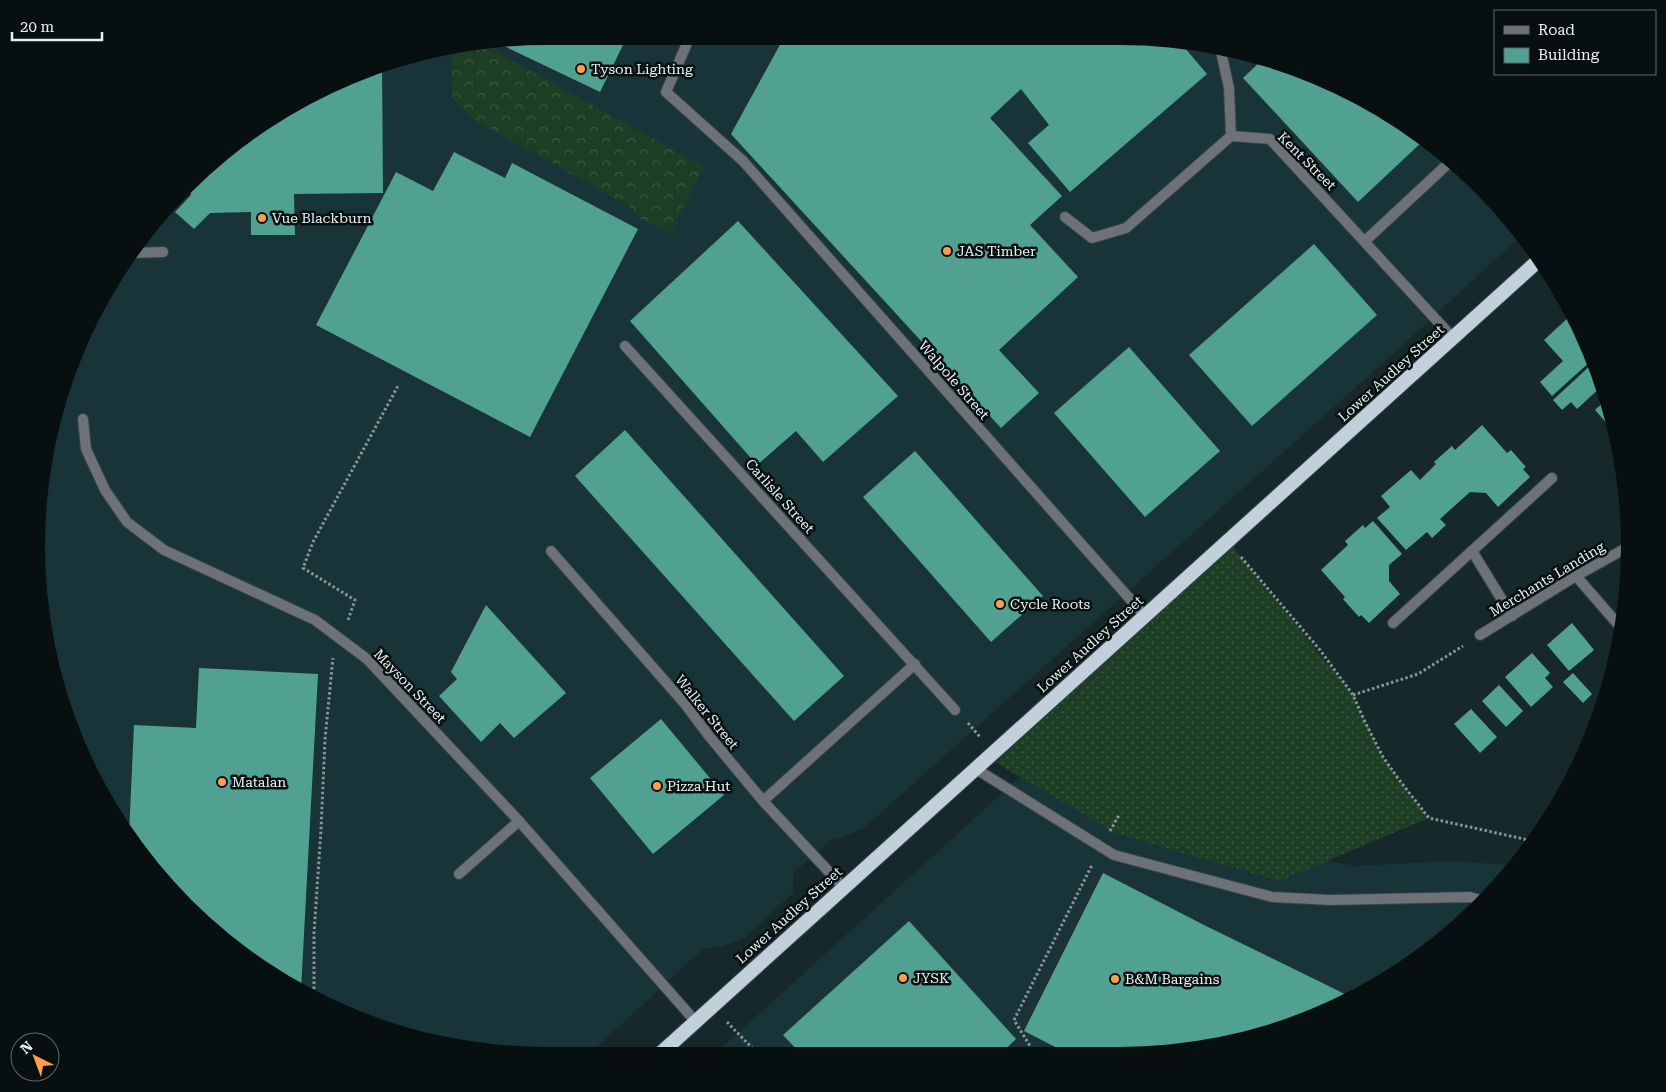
<svg xmlns="http://www.w3.org/2000/svg" width="1666" height="1092" viewBox="0 0 1666 1092" font-family="'Roboto Serif',serif">
	<style>
		.built { fill: #193438 }
		.grass { fill: url(#grass-dots) }
		.forest { fill: url(#forest-crowns) }
		.building { fill: #50a192 }
		.lines { fill: none; stroke-linecap: round; stroke-linejoin: round }
		.service-casing { stroke: #344447; stroke-width: 12 }
		.minor-casing { stroke: #344447; stroke-width: 12 }
		.trunk-casing { stroke: #344447; stroke-width: 16 }
		.path { stroke: #889698; stroke-width: 3; stroke-dasharray: 2.5 2.5; stroke-linecap: butt }
		.service { stroke: #6c7277; stroke-width: 10 }
		.minor { stroke: #6c7277; stroke-width: 10 }
		.trunk { stroke: #c2d0dc; stroke-width: 14 }
		.poi-dot { fill: #fb9e51; stroke: #080f10; stroke-width: 2 }
		.labels { text-anchor: middle; dominant-baseline: central; stroke-width: 5; stroke-linejoin: round; paint-order: stroke }
		.poi-label { font-size: 14px; fill: #e5f0f2; stroke: #080f10; text-anchor: start }
		.street-label { font-size: 14px; fill: #e5f0f2; stroke: #080f10 }
	</style>
	<defs>
		<pattern id="grass-dots" width="8" height="8" patternUnits="userSpaceOnUse" patternTransform="scale(1.25)"><rect width="8" height="8" fill="#1d3d24"/><path d="M2 2h.1M6 6h.1" fill="none" stroke="#3e5944" stroke-width="1.8" stroke-linecap="round"/></pattern>
		<pattern id="forest-crowns" width="20" height="18" patternUnits="userSpaceOnUse" patternTransform="scale(1.25)"><rect width="20" height="18" fill="#1d3d24"/><path d="M2 6a3 3 0 1 1 6 0M12 15a3 3 0 1 1 6 0" fill="none" stroke="#3e5944"/></pattern>
	</defs>
	<rect width="100%" height="100%" fill="#17282b"/>
	<g class="built">
		<path d="M500 41H1187L1252 54 1345 89 1456 163 1523 234 1393 354 864 828 843 837 832 839 793 873V893L744 938 721 947 704 948 591 1052 479 1051 382 1029 321 1003 210 929 163 882 105 801 54 678 37 580V512L54 414 75 351 142 235 186 185 263 122 382 63 452 47 453 53 495 51Z"/>
		<path d="M1033 765 1136 827 1356 866 1451 861 1510 865 1514 867 1503 882 1430 951 1345 1003 1252 1038 1153 1055 716 1053Z"/>
	</g>
	<path class="grass" d="M1228 541 1353 695 1383 757 1400 781 1429 818 1280 881 1117 834 988 758Z"/>
	<path class="forest" d="M479 41H500L495 51 704 167 671 233 640 219 629 206 474 120 452 97V47Z"/>
	<g class="building">
		<path d="M504 41H625L600 92 502 45Z"/>
		<path d="M782 41H1179L1207 74 1070 192 1028 143 1049 125 1021 89 990 118 1062 196 1030 225 1078 277 999 350 1039 393 1001 428 731 134Z"/>
		<path d="M1264 58 1345 89 1423 141 1358 202 1243 78Z"/>
		<path d="M382 63 383 193 294 194 295 235H251V212L210 213 194 229 175 212 191 195 190 181 263 122Z"/>
		<path d="M454 152 505 178 512 163 638 229 530 437 316 325 396 172 433 191Z"/>
		<path d="M738 221 898 396 823 462 796 431 757 465 630 321Z"/>
		<path d="M1314 244 1377 315 1252 426 1189 355Z"/>
		<path d="M1571 315 1578 322 1592 360 1552 396 1540 382 1563 361 1544 340Z"/>
		<path d="M1129 347 1220 451 1145 517 1054 413Z"/>
		<path d="M1593 363 1602 386 1577 409 1571 402 1562 410 1553 400Z"/>
		<path d="M1607 399 1614 423 1610 427 1595 410Z"/>
		<path d="M1482 425 1507 453 1511 450 1526 467 1523 469 1530 477 1498 507 1486 493 1470 492 1440 519 1446 525 1432 538 1427 532 1406 550 1377 518 1390 507 1381 496 1411 470 1420 480 1436 464 1434 462 1452 446 1455 450Z"/>
		<path d="M625 430 844 676 794 721 575 476Z"/>
		<path d="M915 451 1043 596 991 642 863 497Z"/>
		<path d="M1373 521 1402 554 1389 565V581L1400 594 1369 623 1361 615 1359 617 1343 599 1345 597 1321 570 1348 545 1345 541 1363 525 1365 528Z"/>
		<path d="M486 605 566 693 514 738 500 723 481 742 439 696 457 679 451 672Z"/>
		<path d="M1572 623 1594 650 1569 671 1547 645Z"/>
		<path d="M1532 653 1550 673 1545 678 1553 687 1531 707 1505 677Z"/>
		<path d="M199 668 318 674 301 990 210 929 163 882 129 835 134 725 196 728Z"/>
		<path d="M1573 673 1592 694 1583 703 1563 682Z"/>
		<path d="M1499 685 1523 711 1506 727 1482 701Z"/>
		<path d="M1471 709 1497 737 1480 753 1454 724Z"/>
		<path d="M661 719 724 795 653 854 590 778Z"/>
		<path d="M1103 873 1206 926 1353 998 1345 1003 1252 1038 1153 1055 1069 1054 1024 1031Z"/>
		<path d="M909 921 1016 1039 1000 1054 800 1053 783 1035Z"/>
	</g>
	<g class="lines">
		<g class="service-casing">
			<g id="service">
				<path d="M688 41 666 92 743 161"/>
				<path d="M1220 47 1229 88 1231 136"/>
				<path d="M1365 241 1452 160"/>
				<path d="M132 253 163 252"/>
				<path d="M1472 551 1512 616"/>
				<path d="M1393 623 1552 478"/>
				<path d="M976 769 1114 855 1272 897 1331 900 1470 897 1483 901"/>
				<path d="M459 874 519 821"/>
			</g>
		</g>
		<g class="minor-casing">
			<g id="minor">
				<path d="M743 161 1145 616"/>
				<path d="M1065 217 1092 238 1126 228 1231 136 1270 139 1453 338"/>
				<path d="M625 346 955 710"/>
				<path d="M83 419 86 449 105 490 127 522 164 550 315 620 367 659 519 821 696 1022"/>
				<path d="M551 551 685 704 709 736 763 801 844 888"/>
				<path d="M1576 576 1622 629"/>
				<path d="M1480 635 1576 576 1628 547"/>
				<path d="M763 801 915 664"/>
			</g>
		</g>
		<g class="trunk-casing">
			<path id="trunk" d="M662 1052 1539 260"/>
		</g>
		<g class="path">
			<path d="M1241 557 1320 650 1353 695 1365 722 1383 757 1400 781 1429 818 1533 841"/>
			<path d="M348 620 355 600 303 568 313 542 399 384"/>
			<path d="M1353 695 1418 674 1463 646"/>
			<path d="M968 723 980 737"/>
			<path d="M1110 831 1119 815"/>
			<path d="M314 999V933L321 830 325 739 333 658"/>
			<path d="M727 1022 757 1053"/>
			<path d="M1027 1054 1032 1049"/>
			<path d="M1035 1054 1014 1020 1092 865"/>
		</g>
		<use href="#service" class="service"/>
		<use href="#minor" class="minor"/>
		<use href="#trunk" class="trunk"/>
	</g>
	<g class="poi-dot">
		<circle cx="581" cy="69" r="5"/>
		<circle cx="262" cy="218" r="5"/>
		<circle cx="947" cy="251" r="5"/>
		<circle cx="1000" cy="604" r="5"/>
		<circle cx="222" cy="782" r="5"/>
		<circle cx="657" cy="786" r="5"/>
		<circle cx="903" cy="978" r="5"/>
		<circle cx="1115" cy="979" r="5"/>
	</g>
	<g class="labels">
		<g class="poi-label">
			<text x="591" y="69">Tyson Lighting</text>
			<text x="272" y="218">Vue Blackburn</text>
			<text x="957" y="251">JAS Timber</text>
			<text x="1010" y="604">Cycle Roots</text>
			<text x="232" y="782">Matalan</text>
			<text x="667" y="786">Pizza Hut</text>
			<text x="913" y="978">JYSK</text>
			<text x="1125" y="979">B&amp;M Bargains</text>
		</g>
		<g class="street-label">
			<text transform="translate(1307 161) rotate(45)">Kent Street</text>
			<text transform="translate(1391 373) rotate(-42)">Lower Audley Street</text>
			<text transform="translate(954 380) rotate(49)">Walpole Street</text>
			<text transform="translate(780 496) rotate(48)">Carlisle Street</text>
			<text transform="translate(1547 579) rotate(-31)">Merchants Landing</text>
			<text transform="translate(1090 644) rotate(-42)">Lower Audley Street</text>
			<text transform="translate(410 686) rotate(46)">Mayson Street</text>
			<text transform="translate(707 712) rotate(51)">Walker Street</text>
			<text transform="translate(789 915) rotate(-42)">Lower Audley Street</text>
		</g>
	</g>
	<path d="M0 0H1666V1092H0ZM546 45H1120A501 501 0 0 1 1621 546V546A501 501 0 0 1 1120 1047H546A501 501 0 0 1 45 546V546A501 501 0 0 1 546 45Z" fill="#080f10" fill-rule="evenodd"/>
	<rect x="1494" y="10" width="162" height="65" fill="#080f10" stroke="#60696a"/>
	<rect x="1504" y="26" width="25" height="8" fill="#6c7277" stroke="#60696a"/>
	<text x="1538" y="35" font-size="15" fill="#e5f0f2">Road</text>
	<rect x="1504" y="48" width="25" height="15" fill="#50a192" stroke="#60696a"/>
	<text x="1538" y="60" font-size="15" fill="#e5f0f2">Building</text>
	<g transform="translate(35 1057) rotate(318)"><circle r="24" fill="#080f10" stroke="#60696a"/>
	<path d="M0-4L9 19L0 12L-9 19Z" fill="#fb9e51"/>
	<text y="-8" font-size="14" font-weight="bold" text-anchor="middle" fill="#e5f0f2">N</text>
	</g>
	<path d="M12 32v8h90v-8" fill="none" stroke="#e5f0f2" stroke-width="2.5"/>
	<text x="20" y="32" font-size="15" fill="#e5f0f2" stroke="#080f10" stroke-width="4" paint-order="stroke">20 m</text>
</svg>
